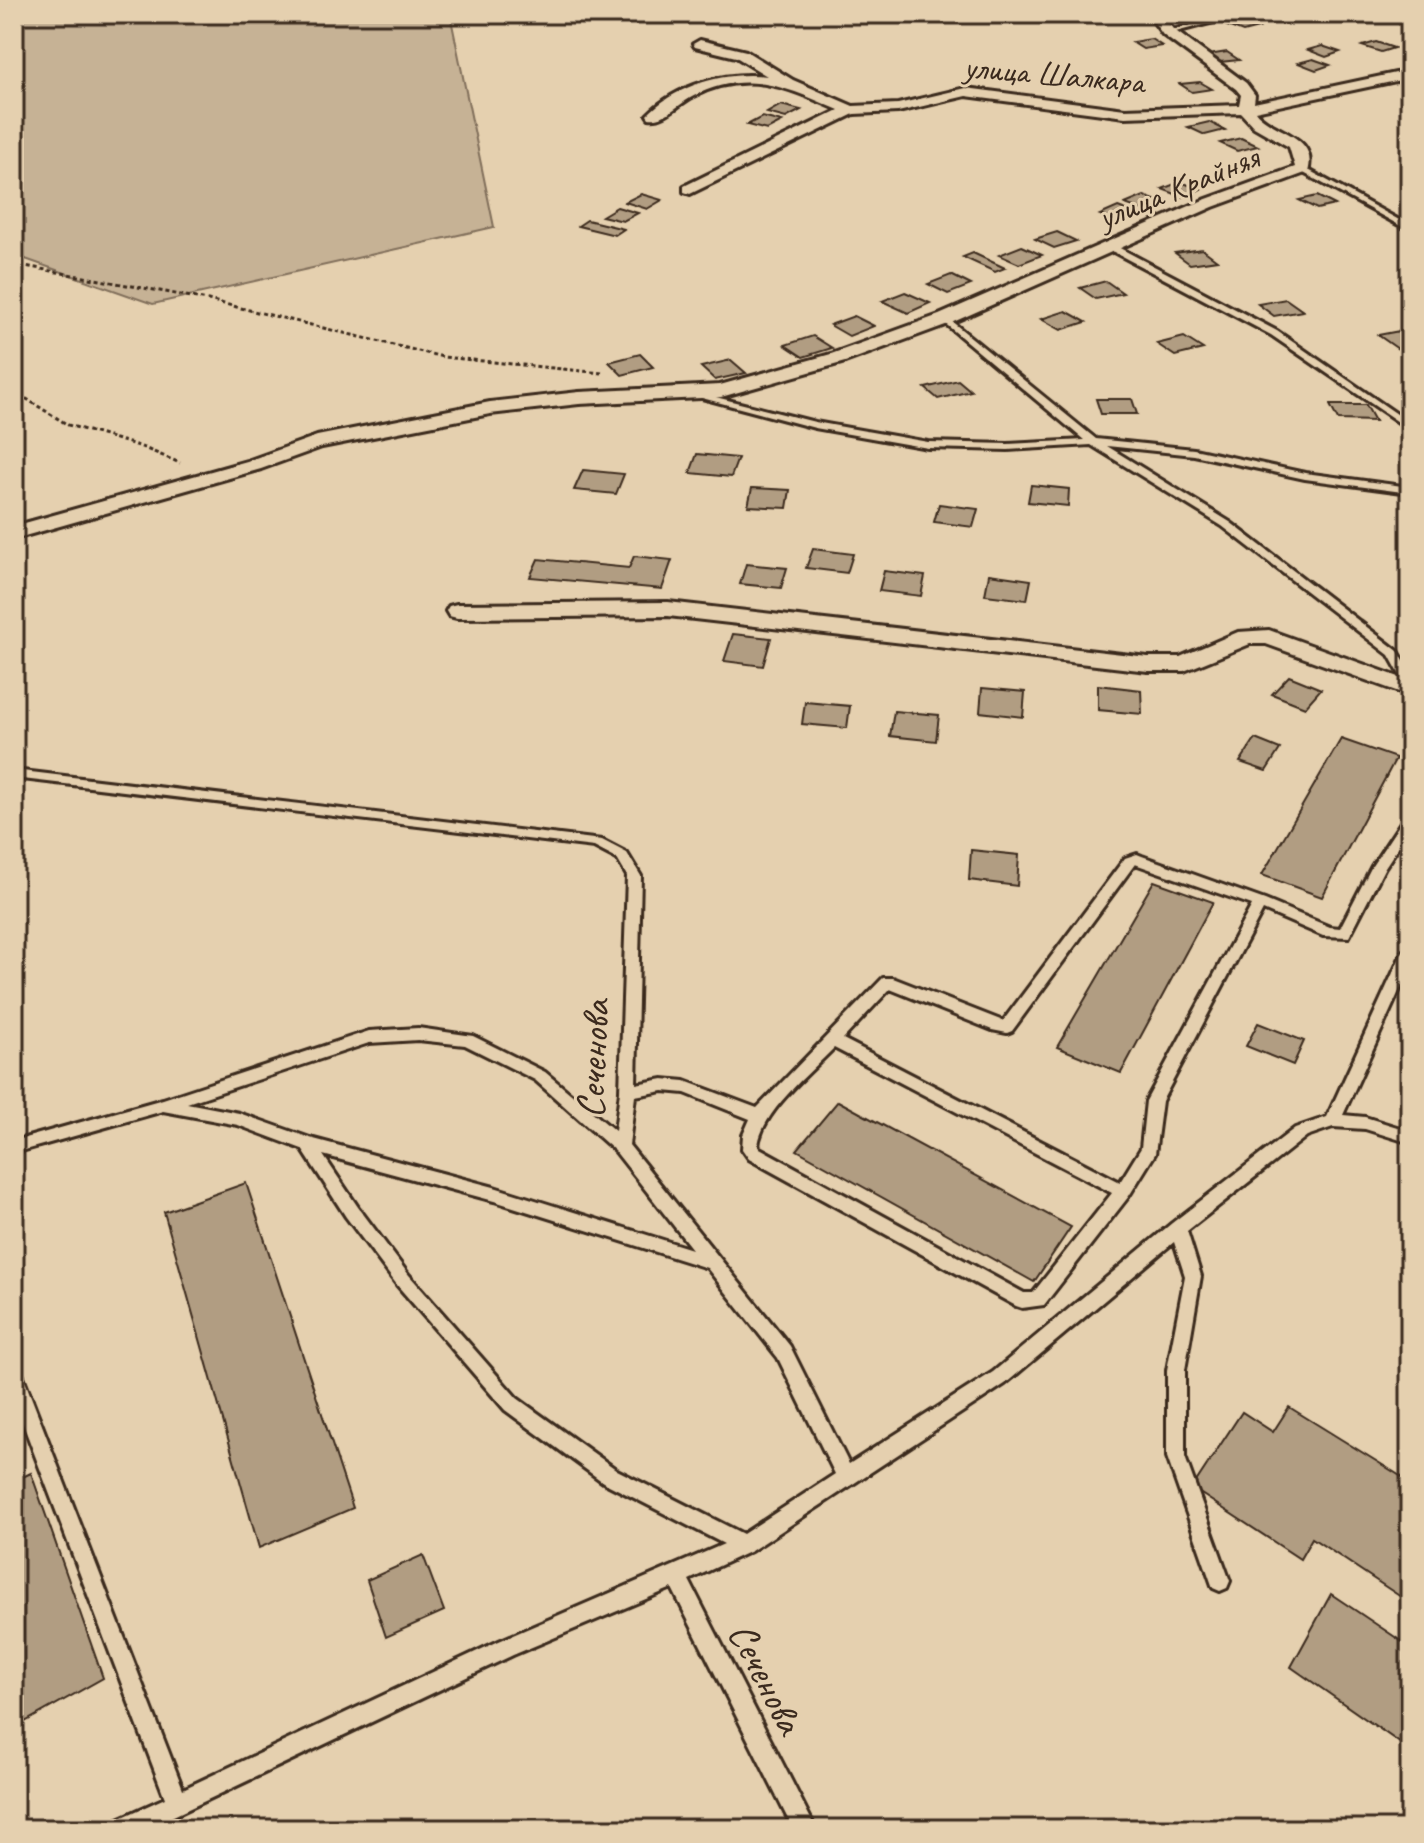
<svg xmlns="http://www.w3.org/2000/svg" width="1424" height="1843" viewBox="0 0 1424 1843" font-family="Caveat,sans-serif">
	<style>
		.green { fill: #c6b295; stroke: #806e5a; stroke-width: 2 }
		.building { fill: #b19d82; stroke: #3b2a1e; stroke-width: 2 }
		.lines { fill: none; stroke-linecap: round; stroke-linejoin: round }
		.lane-casing { stroke: #3b2a1e; stroke-width: 6 }
		.street-casing { stroke: #3b2a1e; stroke-width: 6 }
		.path { stroke: #3b2a1e; stroke-width: 3; stroke-dasharray: 4 3; stroke-linecap: butt }
		.lane { fill: #e5d0af; fill-rule: evenodd }
		.street { fill: #e5d0af; fill-rule: evenodd }
		.labels { text-anchor: middle; dominant-baseline: central; stroke-width: 6; stroke-linejoin: round; paint-order: stroke }
		.far-street-label { font-size: 34px; fill: #3b2a1e; stroke: #e5d0af }
		.street-label { font-size: 40px; fill: #3b2a1e; stroke: #e5d0af }
	</style>
	<rect width="100%" height="100%" fill="#e5d0af"/>
	<filter id="ink" filterUnits="userSpaceOnUse"><feTurbulence type="fractalNoise" baseFrequency=".0125" numOctaves="2"/><feDisplacementMap in="SourceGraphic" scale="16" xChannelSelector="R" yChannelSelector="G"/><feConvolveMatrix kernelMatrix="1 2 1 2 8 2 1 2 1" color-interpolation-filters="sRGB"/></filter>
	<g filter="url(#ink)">
		<path class="green" d="M14 14H450L494 227 153 304 14 255Z"/>
		<g class="building">
			<path d="M1241 22 1258 28 1243 32 1227 26Z"/>
			<path d="M1151 39 1162 46 1143 49 1132 42Z"/>
			<path d="M1376 42 1394 48 1381 52 1362 46Z"/>
			<path d="M1322 46 1340 52 1326 57 1308 50Z"/>
			<path d="M1227 52 1239 60 1220 62 1208 55Z"/>
			<path d="M1313 59 1330 65 1316 70 1298 63Z"/>
			<path d="M1200 82 1212 89 1192 92 1180 84Z"/>
			<path d="M781 105 801 110 786 118 767 113Z"/>
			<path d="M762 117 782 122 767 130 747 125Z"/>
			<path d="M1209 122 1225 130 1205 135 1188 127Z"/>
			<path d="M1241 138 1258 146 1237 151 1220 143Z"/>
			<path d="M1180 182 1201 189 1183 197 1162 189Z"/>
			<path d="M641 194 662 200 647 209 625 202Z"/>
			<path d="M1144 196 1165 204 1147 212 1125 204Z"/>
			<path d="M1317 196 1335 205 1317 209 1299 200Z"/>
			<path d="M617 207 638 213 623 221 602 216Z"/>
			<path d="M1118 207 1140 215 1121 223 1100 215Z"/>
			<path d="M587 220 624 229 615 235 578 226Z"/>
			<path d="M1057 232 1076 241 1054 248 1035 239Z"/>
			<path d="M1022 246 1042 255 1019 264 999 255Z"/>
			<path d="M1202 249 1217 260 1190 264 1175 253Z"/>
			<path d="M973 253 1005 268 995 272 963 257Z"/>
			<path d="M951 275 971 285 948 294 928 284Z"/>
			<path d="M1106 281 1123 293 1096 299 1080 288Z"/>
			<path d="M905 292 930 303 908 313 882 301Z"/>
			<path d="M1286 299 1303 311 1274 316 1258 304Z"/>
			<path d="M1066 311 1086 322 1061 330 1041 319Z"/>
			<path d="M854 316 874 326 849 336 830 325Z"/>
			<path d="M1410 329V346L1398 349 1378 335Z"/>
			<path d="M813 336 832 348 803 357 785 345Z"/>
			<path d="M1184 337 1203 349 1175 356 1157 344Z"/>
			<path d="M640 354 653 367 622 375 609 362Z"/>
			<path d="M731 360 746 373 715 380 701 367Z"/>
			<path d="M958 380 971 391 938 399 925 388Z"/>
			<path d="M1096 399H1132L1137 414H1101Z"/>
			<path d="M1330 405H1366L1375 421 1338 420Z"/>
			<path d="M697 454 738 458 731 477 690 473Z"/>
			<path d="M583 470 624 474 616 494 574 490Z"/>
			<path d="M1031 485 1069 489 1068 506 1028 502Z"/>
			<path d="M752 488 790 490 787 508 748 506Z"/>
			<path d="M939 504 978 509 973 527 934 522Z"/>
			<path d="M813 549 853 554 847 573 806 568Z"/>
			<path d="M634 556 672 560 662 589 530 577 538 559 629 568Z"/>
			<path d="M746 564 787 568 781 588 740 584Z"/>
			<path d="M884 571 925 576 921 596 879 591Z"/>
			<path d="M989 574 1031 580 1027 600 985 595Z"/>
			<path d="M733 634 771 638 763 666 724 661Z"/>
			<path d="M1289 676 1321 689 1305 707 1272 694Z"/>
			<path d="M1098 685 1141 690 1142 714 1098 710Z"/>
			<path d="M982 688 1025 692 1023 717 980 712Z"/>
			<path d="M805 702 850 706 847 728 802 724Z"/>
			<path d="M894 711 939 715 936 741 890 736Z"/>
			<path d="M1255 739 1280 749 1266 771 1240 762Z"/>
			<path d="M1341 739 1396 758 1322 897 1262 875Z"/>
			<path d="M971 850 1019 855 1017 886 969 880Z"/>
			<path d="M1154 881 1213 902 1121 1073 1057 1047Z"/>
			<path d="M1258 1023 1304 1041 1293 1065 1246 1046Z"/>
			<path d="M838 1101 1071 1227 1034 1282 797 1150Z"/>
			<path d="M246 1183 353 1508 259 1548 164 1212Z"/>
			<path d="M1289 1407 1410 1482V1603L1312 1538 1300 1559 1192 1488 1242 1412 1273 1432Z"/>
			<path d="M31 1473 103 1678 14 1728V1481Z"/>
			<path d="M423 1555 444 1611 386 1637 367 1580Z"/>
			<path d="M1331 1594 1410 1647V1750L1291 1667Z"/>
		</g>
		<g class="lines">
			<g class="lane-casing">
				<g id="lane">
					<path d="M1233 14H1244L1168 34 1165 32Z"/>
					<path d="M1303 167 1410 226V231L1300 171 1299 169Z"/>
					<path d="M1108 245H1114L1277 331 1410 423V430L1271 335 1108 249Z"/>
					<path d="M945 316 1096 439 1194 449 1305 473 1410 487V493L1305 479 1194 455 1107 446 1230 522 1398 651 1410 671V686L1404 682 1389 655 1222 526 1091 445 1008 450 928 448 815 428 683 393 688 390 815 422 928 442 1008 444 1084 440 942 321V317Z"/>
					<path d="M14 770 602 840 627 853 641 876 636 1084 663 1079 685 1081 757 1108 883 978H893L1003 1021 1125 858 1137 854 1142 856 1265 900 1330 927 1340 928 1372 866 1405 816 1410 815V829L1385 867 1349 937 1323 936 1263 910 1162 1101 1155 1154 1129 1196 1044 1305 1022 1308 1016 1306 749 1159 742 1149 743 1135 750 1119 685 1093 663 1091 635 1096 629 1145 790 1346 849 1464 993 1372 1172 1223 1295 1128 1327 1117 1403 951 1410 946V967L1343 1115 1365 1117 1410 1131V1143L1365 1129 1333 1127 1307 1136 1187 1231 1201 1276 1185 1370V1457L1230 1581 1227 1588 1220 1591 1213 1588 1167 1457V1370L1185 1276 1174 1242 1005 1384 751 1551 689 1580 816 1829H793L672 1588 513 1655 146 1829H111L114 1821 165 1798 14 1400V1368L20 1370 23 1376 183 1789 499 1641 724 1544 603 1482 505 1410 397 1285 346 1217 302 1149 238 1125 163 1111 14 1153V1141L163 1099 369 1031 418 1028 473 1036 545 1072 615 1131 620 1091 627 876 617 859 594 847 14 778ZM1135 864 1252 905 1146 1101 1141 1148 1120 1182 843 1039 890 989 992 1030 1007 1033 1012 1031ZM418 1040 465 1045 535 1080 615 1151 692 1249 494 1187 310 1138 239 1113 187 1103 369 1043ZM834 1048 1112 1193 1033 1293H1024L758 1147C760 1113 810 1073 834 1048ZM323 1155 494 1201 707 1268 778 1358 835 1474 743 1534 617 1470 517 1398 409 1275 358 1207Z"/>
				</g>
			</g>
			<g class="street-casing">
				<g id="street">
					<path d="M1148 14H1161L1173 29 1246 83 1255 95 1254 103 1410 70V78L1255 111C1271 133 1319 134 1308 172L1213 207 951 323 845 362 721 397 579 404 490 414 322 447 261 469 14 539V526L247 461 317 436 490 402 579 392 720 385 831 354 939 315 1201 201 1295 167 1289 147 1254 127 1241 113 1125 117 966 96 898 112 854 114 690 194 684 192V186L839 110C788 88 747 68 692 97 679 104 664 121 649 118L647 115C677 84 726 71 767 76L736 57 695 47 693 44 700 40 746 51 793 80 853 106 898 104 966 88 1125 109 1239 105 1241 95 1236 89 1163 35Z"/>
					<path d="M668 602 1148 657H1180L1238 632 1269 630 1410 681V696L1266 644H1250L1184 671H1148L668 616 457 618 449 616 446 611 449 606 457 604Z"/>
				</g>
			</g>
			<g class="path">
				<path d="M14 264 208 300 443 357 602 373"/>
				<path d="M14 391 68 425 139 446 180 463"/>
			</g>
			<use href="#lane" class="lane"/>
			<use href="#street" class="street"/>
		</g>
	</g>
	<g class="labels">
		<g class="far-street-label">
			<text transform="translate(1054 74) rotate(5)">улица Шалкара</text>
			<text transform="translate(1178 187) rotate(-22)">улица Крайняя</text>
		</g>
		<g class="street-label">
			<text transform="translate(593 1059) rotate(-87)">Сеченова</text>
			<text transform="translate(766 1678) rotate(63)">Сеченова</text>
		</g>
	</g>
	<rect width="1424" height="1843" fill="none" stroke="#e5d0af" stroke-width="48"/>
	<rect x="24" y="24" width="1376" height="1795" fill="none" stroke="#3b2a1e" stroke-width="3" filter="url(#ink)"/>
</svg>
